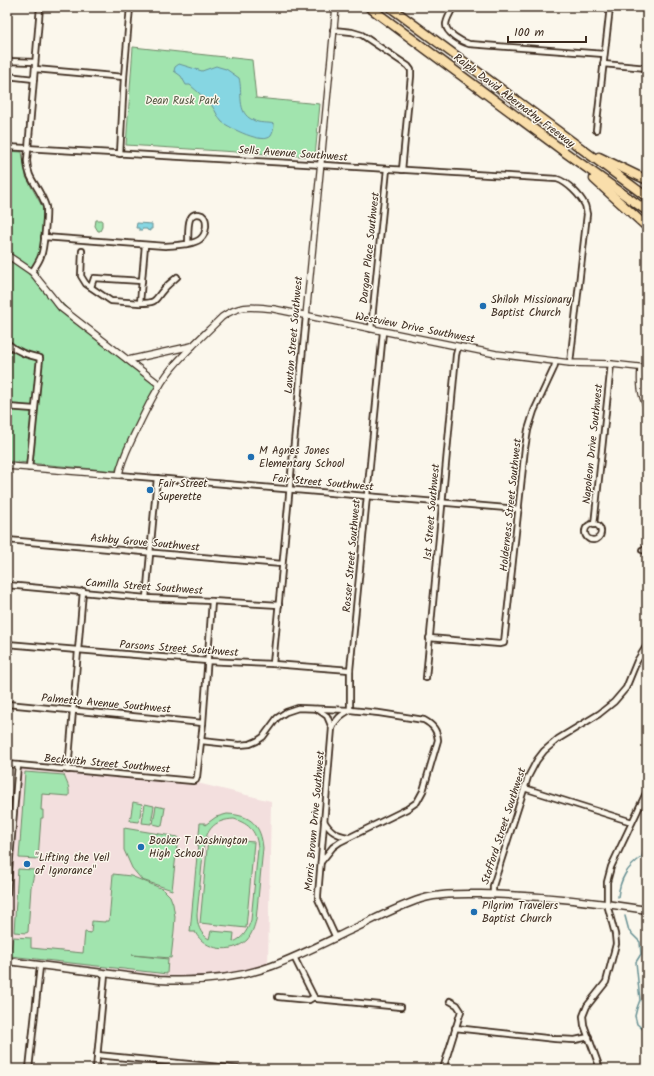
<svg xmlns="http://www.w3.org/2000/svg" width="654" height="1076" viewBox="0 0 654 1076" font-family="Kalam,sans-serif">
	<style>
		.built { fill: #f3dfde }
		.green { fill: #a1e4ae; stroke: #6e8766; fill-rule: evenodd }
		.water { fill: #86d6e2; stroke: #689194 }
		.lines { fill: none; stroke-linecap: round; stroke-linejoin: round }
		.stream { stroke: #689194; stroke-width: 1.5 }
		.minor-casing { stroke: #3b2a1e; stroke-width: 8 }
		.tertiary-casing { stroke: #3b2a1e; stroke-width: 8 }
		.secondary-casing { stroke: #3b2a1e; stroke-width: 9 }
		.motorway-casing { stroke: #3b2a1e; stroke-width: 11 }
		.minor { stroke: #fbf7ec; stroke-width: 4.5 }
		.tertiary { stroke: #fbf7ec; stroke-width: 5.5 }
		.secondary { stroke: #fbf7ec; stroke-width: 6 }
		.motorway { stroke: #f9deab; stroke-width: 8 }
		.poi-dot { fill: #1f6fb2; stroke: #fbf7ec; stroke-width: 1.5 }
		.labels { text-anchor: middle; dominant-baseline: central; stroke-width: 3; stroke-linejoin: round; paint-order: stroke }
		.park-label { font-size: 11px; fill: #545842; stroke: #fbf7ec }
		.street-label { font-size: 11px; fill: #3b2a1e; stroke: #fbf7ec }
		.poi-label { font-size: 11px; fill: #3b2a1e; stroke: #fbf7ec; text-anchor: start }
	</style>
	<rect width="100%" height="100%" fill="#fbf7ec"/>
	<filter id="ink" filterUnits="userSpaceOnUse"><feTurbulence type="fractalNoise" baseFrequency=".025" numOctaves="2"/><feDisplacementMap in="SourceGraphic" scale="8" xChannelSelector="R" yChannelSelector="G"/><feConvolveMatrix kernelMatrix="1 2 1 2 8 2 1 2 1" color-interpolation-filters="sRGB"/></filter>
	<g filter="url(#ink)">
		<path class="built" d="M18 765 193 782 271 801 268 966 237 975 178 981 7 961V893Z"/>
		<g class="green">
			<path d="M133 47 252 60 256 98 320 104 315 157 126 145Z"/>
			<path d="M7 151 22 152 26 177 43 208 42 241 37 276 54 295 73 314 160 382 115 471 7 461Z"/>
			<path d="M96 220H102V227L100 231H98L95 226Z"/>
			<path d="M25 772 64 775C67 784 70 786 69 796L42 794 41 810H43V818H41L38 859 19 858Z"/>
			<path d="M133 802 142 804 139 822 130 821Z"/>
			<path d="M145 804 154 806 151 824 142 823Z"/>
			<path d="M156 806 165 808 162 826 153 824Z"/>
			<path d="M227 814C251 815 261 825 263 848L256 920C254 927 252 934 247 940 232 954 205 951 195 932H190L200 823H205V825L216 817ZM234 819C250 824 257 832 258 849L251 920C248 929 244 938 233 942L234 933 211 931 209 939C200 934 197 925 197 914L204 844C208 827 216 820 234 819Z"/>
			<path d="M124 828 178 837 172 890 142 880 132 868 124 850Z"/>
			<path d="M208 838 254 842 246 928 200 923Z"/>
			<path d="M18 869 35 870 31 887 28 932 26 933 14 932Z"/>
			<path d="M113 874 131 876 163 889 170 896 173 904 175 917 174 931 171 958 132 955 168 959 167 974 10 956 13 937 31 938V948L83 953 85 932 91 933 92 921 105 922V921H109Z"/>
		</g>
		<g class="water">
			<path d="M179 64 202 71 216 66 219 67 226 69 239 78C243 92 236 113 253 120 259 124 268 122 274 124 274 128 273 133 271 136 263 145 230 128 222 122 218 118 216 111 212 106 205 98 198 92 190 85H186L181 76 174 71 175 67Z"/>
			<path d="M137 223 152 224V229H150V231L147 230V229H142V230H139V228H136Z"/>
		</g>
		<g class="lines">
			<g class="stream">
				<path d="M618 897C620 879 627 867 642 857L647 840"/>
				<path d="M625 916 629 931 640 942 641 954 636 962 640 1000 637 1008 635 1016 637 1024 645 1031 647 1043"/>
			</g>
			<g class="minor-casing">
				<g id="minor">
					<path d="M453 7C451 13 446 19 446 25 446 33 462 42 469 44L604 54"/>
					<path d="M333 30 352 32 362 35 408 66 411 70V76L402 170"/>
					<path d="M7 61 35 62"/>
					<path d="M603 64 647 68"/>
					<path d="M35 69 124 77"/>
					<path d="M7 76 34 79"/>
					<path d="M596 130 610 7"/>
					<path d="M7 147C190 157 374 168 557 179 567 182 580 195 585 205 586 207 586 211 587 214L570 363"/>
					<path d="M120 154 124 77 130 7"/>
					<path d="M44 237 165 246C172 246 179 245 187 244 198 242 205 239 206 226 206 221 206 218 202 215 185 209 189 232 188 243"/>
					<path d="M82 251 81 276 86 284 111 301 140 303 145 245"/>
					<path d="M32 272C35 267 39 262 41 256 44 249 47 214 46 207 45 203 43 199 41 195 34 181 28 178 27 161L40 7"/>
					<path d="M91 287 94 278 142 281"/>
					<path d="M140 303C158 303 154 300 164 289 168 284 173 281 177 277"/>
					<path d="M371 329 387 169"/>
					<path d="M7 343C17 352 27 355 40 358L29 468"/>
					<path d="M7 407 34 409"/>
					<path d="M119 475 519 509"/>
					<circle cx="593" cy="532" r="8"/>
					<path d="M594 525 611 364"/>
					<path d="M7 540 282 564"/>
					<path d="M642 550 647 551"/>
					<path d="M7 585 146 598 212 601 279 605"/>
					<path d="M146 598 157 478"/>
					<path d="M429 638 500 644 504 643 525 448 528 430 534 411 554 368 556 361"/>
					<path d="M7 644 207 661 273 664 350 670"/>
					<path d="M273 664 306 316"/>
					<path d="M426 678 456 355 458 347"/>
					<path d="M7 704 203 723"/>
					<path d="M317 709 327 716 332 728"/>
					<path d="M201 741 239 745 250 744 257 741 263 737 277 718 286 712 298 708 350 710 379 713 424 720C433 725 437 730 438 740L423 791 417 802 407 809 340 842 333 847 321 862"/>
					<path d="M7 764 193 781 196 780 197 777 203 723 212 601"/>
					<path d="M68 770 83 591"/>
					<path d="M524 788 632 822"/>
					<path d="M324 821C330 831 336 835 348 837"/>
					<path d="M7 893 18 765"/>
					<path d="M493 894V886L528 777 537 760 544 751 558 739 599 714 614 702 626 688 637 661 647 645"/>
					<path d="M336 938 318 899V895L332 728C336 719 341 715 350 710V670L383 332"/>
					<path d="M294 957 314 997 317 999 401 1007"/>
					<path d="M278 997 309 1000 314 997"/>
					<path d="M455 1028 555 1039 575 1040 589 1037"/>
					<path d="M97 1055 240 1069"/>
					<path d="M29 1069 40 966"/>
					<path d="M96 1069 105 974"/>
					<path d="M443 1069 461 1011 457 1005 450 1001"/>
					<path d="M599 1069 598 1063 584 1025 583 1016 587 1006 606 982 616 944 615 934 607 904V882L611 867 647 791"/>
				</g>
			</g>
			<g class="tertiary-casing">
				<g id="tertiary">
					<path d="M7 255 16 261 32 272 61 308 160 385"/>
					<path d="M306 316 336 7"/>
					<path d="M128 360 192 346"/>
					<path d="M641 368C640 382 640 394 647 407"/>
					<path d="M647 386V388"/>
					<path d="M7 466 119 475C121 461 128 448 134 435 145 412 156 388 172 368 187 350 205 334 222 317 240 304 253 307 274 309L496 354 570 363 611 364 647 368"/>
				</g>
			</g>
			<g class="secondary-casing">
				<path id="secondary" d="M7 961 159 980C197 982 236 979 272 966 299 956 324 943 349 931 373 920 396 907 421 899 441 893 461 894 481 894 537 895 592 901 647 910"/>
			</g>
			<g class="motorway-casing">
				<g id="motorway">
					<path d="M369 7 566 153 647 211"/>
					<path d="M390 7 647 197"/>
					<path d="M599 157 647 180"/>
					<path d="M594 179 647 227"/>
				</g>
			</g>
			<use href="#minor" class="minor"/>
			<use href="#tertiary" class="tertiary"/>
			<use href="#secondary" class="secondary"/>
			<use href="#motorway" class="motorway"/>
		</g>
	</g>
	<g class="poi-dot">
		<circle cx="483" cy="306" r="4"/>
		<circle cx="251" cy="457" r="4"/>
		<circle cx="150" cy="490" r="4"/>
		<circle cx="141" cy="847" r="4"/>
		<circle cx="27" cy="864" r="4"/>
		<circle cx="474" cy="912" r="4"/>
	</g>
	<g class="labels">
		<g class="park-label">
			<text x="182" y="101">Dean Rusk Park</text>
		</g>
		<g class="street-label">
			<text transform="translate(514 101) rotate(37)">Ralph David Abernathy Freeway</text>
			<text transform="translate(293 154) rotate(4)">Sells Avenue Southwest</text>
			<text transform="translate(370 248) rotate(-84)">Dargan Place Southwest</text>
			<text transform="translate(415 328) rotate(11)">Westview Drive Southwest</text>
			<text transform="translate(294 335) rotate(-85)">Lawton Street Southwest</text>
			<text transform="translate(593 444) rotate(-84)">Napoleon Drive Southwest</text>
			<text transform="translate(323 483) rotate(5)">Fair Street Southwest</text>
			<text transform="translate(511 505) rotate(-84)">Holderness Street Southwest</text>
			<text transform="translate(432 512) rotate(-85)">1st Street Southwest</text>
			<text transform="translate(145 543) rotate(5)">Ashby Grove Southwest</text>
			<text transform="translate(352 556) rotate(-85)">Rosser Street Southwest</text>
			<text transform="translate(144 587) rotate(4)">Camilla Street Southwest</text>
			<text transform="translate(179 649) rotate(4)">Parsons Street Southwest</text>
			<text transform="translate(106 704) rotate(5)">Palmetto Avenue Southwest</text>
			<text transform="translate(107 764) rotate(5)">Beckwith Street Southwest</text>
			<text transform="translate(315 821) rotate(-85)">Morris Brown Drive Southwest</text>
			<text transform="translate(504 826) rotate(-72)">Stafford Street Southwest</text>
		</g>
		<g class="poi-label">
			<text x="491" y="300">Shiloh Missionary<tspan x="491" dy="13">Baptist Church</tspan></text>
			<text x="259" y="451">M Agnes Jones<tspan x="259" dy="13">Elementary School</tspan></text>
			<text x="158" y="484">Fair Street<tspan x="158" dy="13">Superette</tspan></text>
			<text x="149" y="841">Booker T Washington<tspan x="149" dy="13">High School</tspan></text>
			<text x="35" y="858">"Lifting the Veil<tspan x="35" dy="13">of Ignorance"</tspan></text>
			<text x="482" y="906">Pilgrim Travelers<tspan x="482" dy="13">Baptist Church</tspan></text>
		</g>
	</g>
	<rect width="654" height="1076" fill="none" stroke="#fbf7ec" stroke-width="24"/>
	<rect x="12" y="12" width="630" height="1052" fill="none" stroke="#3b2a1e" stroke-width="1.5" filter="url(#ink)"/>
	<path d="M508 36v6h78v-6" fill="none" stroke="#3b2a1e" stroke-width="2"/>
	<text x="514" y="36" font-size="12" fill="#3b2a1e" stroke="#fbf7ec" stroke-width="3" paint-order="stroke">100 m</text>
</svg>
